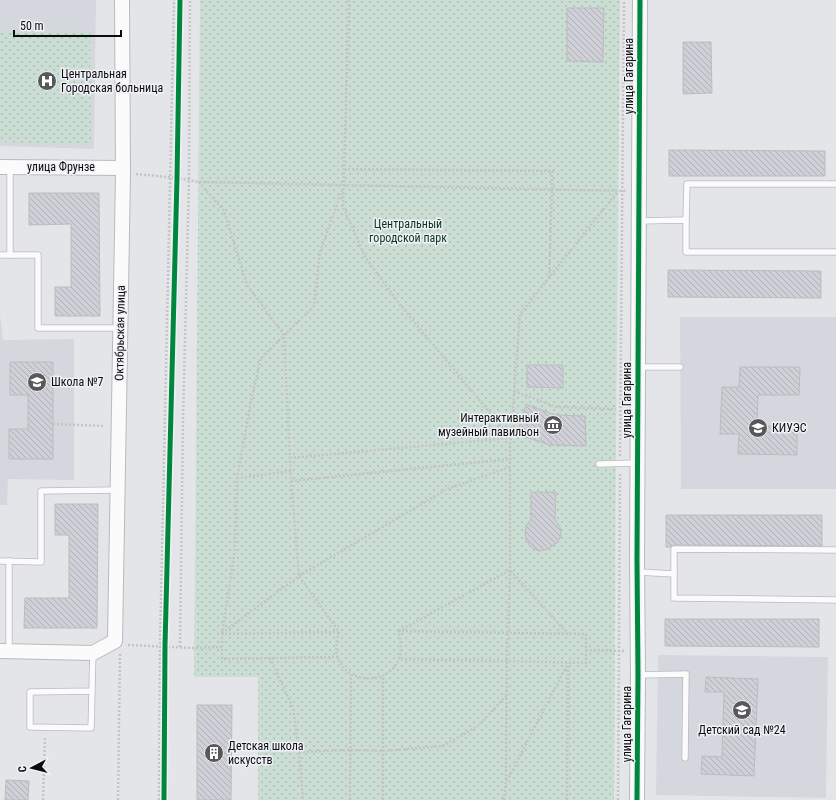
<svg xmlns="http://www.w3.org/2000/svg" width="836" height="800" viewBox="0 0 836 800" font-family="'Roboto Condensed',sans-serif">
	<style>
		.built { fill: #d5d7de }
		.grass { fill: url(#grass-dots) }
		.building { fill: url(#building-back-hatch); stroke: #bbbcbe }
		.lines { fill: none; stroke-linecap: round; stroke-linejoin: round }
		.service-casing { stroke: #b9babd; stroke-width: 7 }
		.tertiary-casing { stroke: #b9babd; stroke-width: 16 }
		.path { stroke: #c4c4c5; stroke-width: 2.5; stroke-dasharray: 2 2; stroke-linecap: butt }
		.service { stroke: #fbfbfc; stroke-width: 5.5 }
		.tertiary { stroke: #fbfbfc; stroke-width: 14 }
		.cycleway-casing { stroke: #f0f1f7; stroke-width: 8 }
		.cycleway { stroke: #00873e; stroke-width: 5 }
		.labels { text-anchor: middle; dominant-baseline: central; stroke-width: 3; stroke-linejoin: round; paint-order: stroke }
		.poi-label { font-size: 12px; fill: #0c0c0e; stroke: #f0f1f7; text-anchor: start }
		.street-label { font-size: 12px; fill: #0c0c0e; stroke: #f0f1f7 }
		.park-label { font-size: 12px; fill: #07361d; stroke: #f0f1f7 }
	</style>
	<defs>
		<pattern id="grass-dots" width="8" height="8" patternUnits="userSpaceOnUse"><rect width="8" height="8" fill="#cbded3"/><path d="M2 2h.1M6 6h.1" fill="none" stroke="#adbdb4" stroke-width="1.8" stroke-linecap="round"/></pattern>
		<pattern id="building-back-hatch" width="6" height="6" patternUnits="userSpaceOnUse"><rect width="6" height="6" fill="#cecfd7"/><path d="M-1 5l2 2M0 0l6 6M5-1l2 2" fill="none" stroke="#b0b1b7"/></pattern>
	</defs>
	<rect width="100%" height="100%" fill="#e4e5e8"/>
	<g class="built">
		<path d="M0 0H96L94 149 0 146Z"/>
		<path d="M0 315 3 340 74 339V480L8 479 7 505H0Z"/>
		<path d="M680 317H836V489H681Z"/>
		<path d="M658 655 828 657 826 798 656 795Z"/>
	</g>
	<g class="grass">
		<path d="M200 0H620L616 442 614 800H258V677H194Z"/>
		<path d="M0 31H90L91 144 0 142Z"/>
	</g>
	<g class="building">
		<path d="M567 8H604L603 62 567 61Z"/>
		<path d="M683 42H711L712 93 683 94Z"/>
		<path d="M669 150 825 151V176H669Z"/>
		<path d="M29 193H99L100 316H55V287H71V224L29 225Z"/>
		<path d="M668 270 821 271V298L668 297Z"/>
		<path d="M10 362H53V459H9V429H28V395H10Z"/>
		<path d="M527 365H563V388L527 387Z"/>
		<path d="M740 367H800L799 395H758L757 426H797V455L738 454 739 434H720L722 387H739Z"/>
		<path d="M526 404 555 415 585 416 586 446 549 445 517 434Z"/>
		<path d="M531 492H556L555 519 560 527 561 536 557 543 548 549 539 551 531 547 526 540 525 533 526 526 531 519Z"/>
		<path d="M55 504H98L97 628H24L25 598H69V535H55Z"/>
		<path d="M666 515H822V546L674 545 670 547H666Z"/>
		<path d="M665 619H819V647L665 646Z"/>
		<path d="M706 677 758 679 754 776 701 774 702 756 722 757 724 692H705Z"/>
		<path d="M197 705H232L231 800H197Z"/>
		<path d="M6 780 29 781 28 800H5Z"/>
	</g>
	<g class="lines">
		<g class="service-casing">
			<g id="service">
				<path d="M686 220 687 184H836"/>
				<path d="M638 221 686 220V252H836"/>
				<path d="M0 255H38V328H120"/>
				<path d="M10 255V168"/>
				<path d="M638 367H680"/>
				<path d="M599 464 637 463"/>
				<path d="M0 561 41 562V491L117 490"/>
				<path d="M9 561V651"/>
				<path d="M638 572 674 574V598L836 600"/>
				<path d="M674 574V549L836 550"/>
				<path d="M638 675 686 674 685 758"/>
				<path d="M92 691 30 692V727L91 728C92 703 92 678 93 653"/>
			</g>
		</g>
		<g class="tertiary-casing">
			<g id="tertiary">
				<path d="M0 167 123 168"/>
				<path d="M0 651 93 653 115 641 123 173 122 0"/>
				<path d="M637 800 638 675 637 560 640 0"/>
			</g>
		</g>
		<g class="path">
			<path d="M349 0 343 206 365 257 401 306 510 437"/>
			<path d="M344 169 552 171V190L549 278"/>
			<path d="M136 174 177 178 199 182 626 191"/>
			<path d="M199 182 224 211 247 285 284 335 291 481 299 576 339 632"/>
			<path d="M514 391 556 407 616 409"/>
			<path d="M53 424 104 426"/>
			<path d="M620 456 624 0"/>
			<path d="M290 458 510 438"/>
			<path d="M237 478 291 471"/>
			<path d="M291 481 510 459"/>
			<path d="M398 631 586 634V663L507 661 399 659"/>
			<path d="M399 631 510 570 568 634"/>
			<path d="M339 632C319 694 419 694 398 631"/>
			<path d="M222 633 299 576 447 489 510 467"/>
			<path d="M222 634 235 549 237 478 252 396 261 358 314 306 320 252 343 188"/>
			<path d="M128 645 194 648 222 647"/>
			<path d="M180 647 183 421 189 180 190 0"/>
			<path d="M586 650 624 651"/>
			<path d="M338 657 222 659V634L338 632"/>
			<path d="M270 658 293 708 299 752 303 800"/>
			<path d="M299 752 350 750 383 751 443 746 478 726 506 696"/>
			<path d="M507 781 568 663"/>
			<path d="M43 800 45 737"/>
			<path d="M118 800 120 653"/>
			<path d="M159 800 160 646 174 0"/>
			<path d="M350 800 351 674"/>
			<path d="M383 800V676"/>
			<path d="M504 800 506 782 507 661 510 570V446L520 314 618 191"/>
			<path d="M567 800 568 663"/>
			<path d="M618 800 620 473"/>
		</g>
		<use href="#service" class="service"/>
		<use href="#tertiary" class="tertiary"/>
		<g class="cycleway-casing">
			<g id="cycleway">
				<path d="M164 800 165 646 177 178 180 0"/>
				<path d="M637 800 638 675 637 560 640 0"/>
			</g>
		</g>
		<use href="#cycleway" class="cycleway"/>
	</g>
	<defs>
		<g id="hospital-disc" transform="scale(1)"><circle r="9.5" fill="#58585a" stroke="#f0f1f7"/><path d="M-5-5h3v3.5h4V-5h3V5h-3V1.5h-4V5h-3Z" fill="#fff"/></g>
		<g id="school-disc" transform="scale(1)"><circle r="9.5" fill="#58585a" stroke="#f0f1f7"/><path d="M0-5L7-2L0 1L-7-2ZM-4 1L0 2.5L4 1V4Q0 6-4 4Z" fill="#fff"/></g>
		<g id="museum-disc" transform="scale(1)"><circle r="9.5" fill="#58585a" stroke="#f0f1f7"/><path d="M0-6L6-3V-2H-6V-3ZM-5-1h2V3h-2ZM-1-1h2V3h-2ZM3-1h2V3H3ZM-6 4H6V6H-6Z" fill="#fff"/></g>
		<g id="university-disc" transform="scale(1)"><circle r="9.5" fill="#58585a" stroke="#f0f1f7"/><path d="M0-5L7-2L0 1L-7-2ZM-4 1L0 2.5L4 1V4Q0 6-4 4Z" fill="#fff"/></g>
		<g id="building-disc" transform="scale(1)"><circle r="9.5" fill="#58585a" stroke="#f0f1f7"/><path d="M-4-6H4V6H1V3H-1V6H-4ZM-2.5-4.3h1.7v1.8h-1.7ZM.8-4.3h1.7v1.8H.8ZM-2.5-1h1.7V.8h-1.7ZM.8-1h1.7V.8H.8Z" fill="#fff"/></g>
	</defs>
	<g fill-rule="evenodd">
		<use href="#hospital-disc" x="47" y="81"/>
		<use href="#school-disc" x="37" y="382"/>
		<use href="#museum-disc" x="553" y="425"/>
		<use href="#university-disc" x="758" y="428"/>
		<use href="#school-disc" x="742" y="710"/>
		<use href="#building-disc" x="214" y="753"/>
	</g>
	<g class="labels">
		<g class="poi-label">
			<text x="61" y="74">Центральная<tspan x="61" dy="14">Городская больница</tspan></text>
			<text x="51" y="382">Школа №7</text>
			<text x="539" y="418" text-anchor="end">Интерактивный<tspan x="539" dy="14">музейный павильон</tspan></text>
			<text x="772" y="428">КИУЭС</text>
			<text x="742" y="730" text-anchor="middle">Детский сад №24</text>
			<text x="228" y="746">Детская школа<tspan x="228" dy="14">искусств</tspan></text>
		</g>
		<g class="street-label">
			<text transform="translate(629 76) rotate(-90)">улица Гагарина</text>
			<text x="61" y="167">улица Фрунзе</text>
			<text transform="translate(120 333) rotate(-89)">Октябрьская улица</text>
			<text transform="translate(627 400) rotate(-90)">улица Гагарина</text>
			<text transform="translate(627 724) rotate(-90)">улица Гагарина</text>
		</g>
		<g class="park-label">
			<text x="408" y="224">Центральный<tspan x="408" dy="14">городской парк</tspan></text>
		</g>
	</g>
	<g transform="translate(32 768) rotate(263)" stroke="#f0f1f7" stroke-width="3" paint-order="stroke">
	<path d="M0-3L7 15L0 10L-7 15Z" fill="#0c0c0e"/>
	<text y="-6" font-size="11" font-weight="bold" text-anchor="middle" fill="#0c0c0e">С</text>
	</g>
	<path d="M14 30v6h107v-6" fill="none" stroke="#0c0c0e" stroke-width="2"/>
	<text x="20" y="30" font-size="12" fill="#0c0c0e" stroke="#f0f1f7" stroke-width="3" paint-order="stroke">50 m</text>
</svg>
